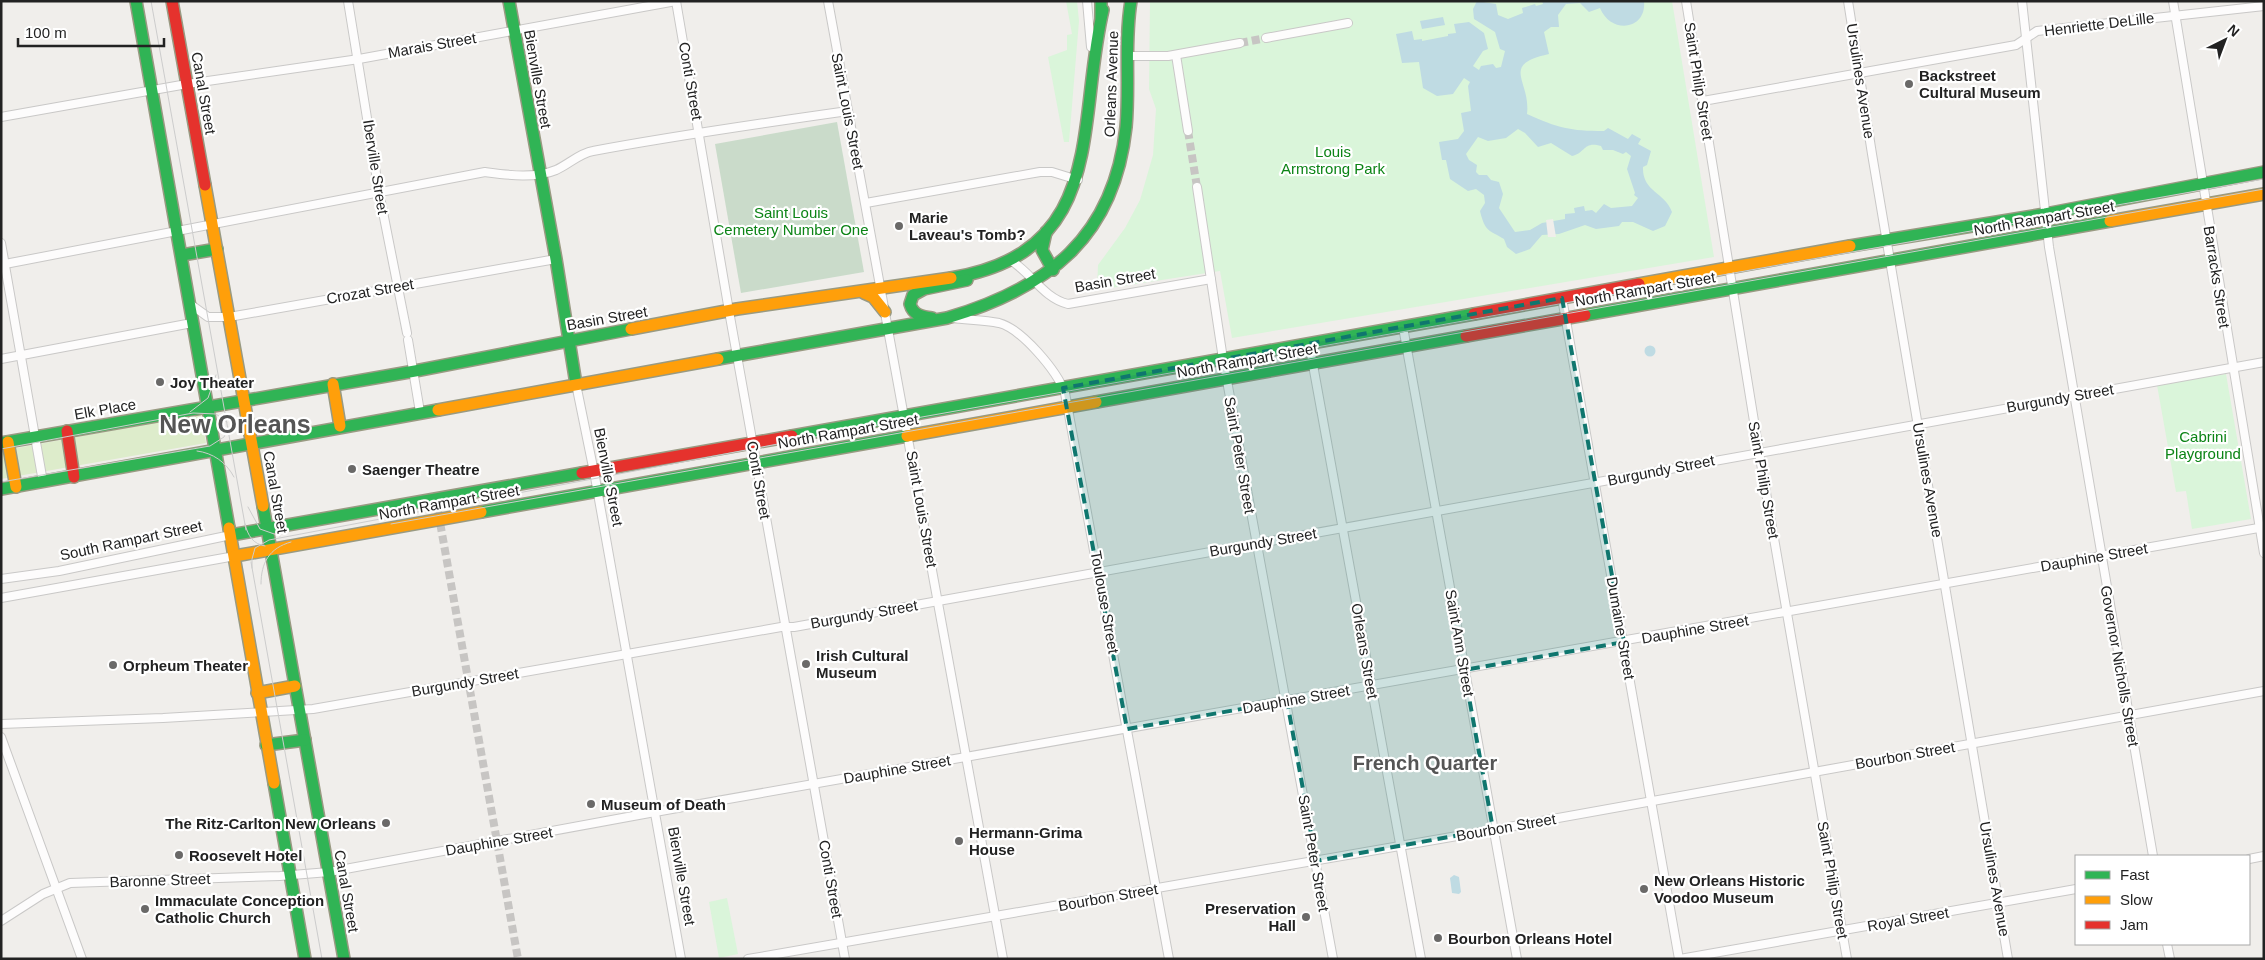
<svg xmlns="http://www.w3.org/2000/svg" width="2265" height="960" viewBox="0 0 2265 960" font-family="Helvetica,sans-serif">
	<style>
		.grass { fill: #ddeccb }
		.cemetery { fill: #cadbca }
		.park { fill: #daf5da }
		.water { fill: #bfdbe3; fill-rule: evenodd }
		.pier { fill: #f0eeeb }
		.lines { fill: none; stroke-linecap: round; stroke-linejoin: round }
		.street-tunnel { stroke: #c7c5c3; stroke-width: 8; stroke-dasharray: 8 4; stroke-linecap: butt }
		.street-casing { stroke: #c9c8c7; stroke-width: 10 }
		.fast-casing { stroke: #999a82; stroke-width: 14 }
		.slow-casing { stroke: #999a82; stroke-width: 14 }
		.jam-casing { stroke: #999a82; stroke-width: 14 }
		.street { stroke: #fdfcfc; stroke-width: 8 }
		.fast { stroke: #30b455; stroke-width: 11 }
		.slow { stroke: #ff9f0a; stroke-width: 11 }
		.jam { stroke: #e5322d; stroke-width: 11 }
		.tram { stroke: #ccc; stroke-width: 1 }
		.marked { fill: #0f766e; fill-opacity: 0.2; stroke: #0f766e; stroke-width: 4; stroke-dasharray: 10 6; stroke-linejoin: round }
		.poi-dot { fill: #6a6968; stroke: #fff; stroke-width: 2 }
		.labels { text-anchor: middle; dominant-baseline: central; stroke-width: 4.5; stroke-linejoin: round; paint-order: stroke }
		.street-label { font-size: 15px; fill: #222; stroke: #fff }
		.poi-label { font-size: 15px; font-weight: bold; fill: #222; stroke: #fff; text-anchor: start }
		.park-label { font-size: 15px; fill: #0c8416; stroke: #fff }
		.district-label { font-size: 20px; font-weight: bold; fill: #555; stroke: #fff }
		.town-label { font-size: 25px; font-weight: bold; fill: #555; stroke: #fff }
	</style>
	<rect width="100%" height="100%" fill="#f0eeeb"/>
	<path class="grass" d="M201 414 206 443 1 479V451Z"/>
	<path class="cemetery" d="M837 122 864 272 741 293 715 144Z"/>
	<g class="park">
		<path d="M1066 1H1077L1079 21 1069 142H1064L1048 57 1067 50V35L1072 34Z"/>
		<path d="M1150 1H1672L1714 257 1232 338 1220 271 1097 290 1098 265 1125 228 1140 200 1153 155 1156 109 1149 89Z"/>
		<path d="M2226 374 2251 519 2192 529 2186 491 2176 492 2157 385Z"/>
		<path d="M727 898 738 954 719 958 709 902Z"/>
	</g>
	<g class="water">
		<path d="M1477 1 1496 4 1498 15 1508 19 1523 13 1522 8 1535 4 1536 6 1543 4 1542 1H1644C1647 30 1611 35 1600 8L1589 12 1580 3 1566 4 1558 15 1559 27H1551L1544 32 1549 54C1499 65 1531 80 1527 114 1558 128 1570 131 1604 131L1608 128 1628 139 1632 134 1641 139 1638 144 1651 151 1647 165 1643 167C1642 192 1665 192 1672 212L1665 226 1653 231 1633 222H1622L1619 226 1596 229 1585 225 1559 234 1542 235 1530 249 1516 254 1507 247 1504 239C1489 230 1485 232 1480 211L1485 203 1484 195 1476 189 1468 191 1450 179 1446 160H1442L1439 142 1458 139 1464 131 1461 113 1471 111 1468 86 1470 82 1464 78 1453 94 1437 96 1423 88 1419 62 1402 63 1396 34 1412 31 1414 40 1422 39V41L1448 36V34L1456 33 1454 24 1469 22 1484 33 1488 49 1483 51 1473 66 1479 70 1481 66 1493 64 1496 68 1501 67 1505 51 1500 49 1495 32 1474 19 1473 9ZM1518 129 1525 133 1538 147 1551 143 1572 156C1586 153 1583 141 1601 146L1603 150H1613L1623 154 1626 152 1631 156 1627 169 1635 193 1634 195 1638 198 1632 206 1611 208 1604 204 1596 213 1592 210 1585 211 1584 206 1574 208 1575 213 1565 214V219L1542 223 1530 230 1515 232 1499 208 1503 194 1499 182 1491 180 1487 175H1479L1476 172 1477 165 1469 160 1466 154 1478 137 1488 141 1506 138Z"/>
		<path d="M1443 17 1445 25 1422 29 1420 21Z"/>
		<circle cx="1650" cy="351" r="5.5"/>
		<path d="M1454 875 1459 877 1461 892 1459 894 1452 893 1450 878Z"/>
	</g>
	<path class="pier" d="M1553 219 1556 237H1548L1546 220Z"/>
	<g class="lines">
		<g class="street-tunnel">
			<path d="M1240 43 1266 38"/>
			<path d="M1188 131 1197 187"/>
			<path d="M436 500 518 959"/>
		</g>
		<g class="street-casing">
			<g id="street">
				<path d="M348 1 379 192 407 333"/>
				<path d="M676 1 729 311 845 959"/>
				<path d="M828 1 1003 959"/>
				<path d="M1087 1 1091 47"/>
				<path d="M1686 1 1759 452 1847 959"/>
				<path d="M1848 1 1872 154 2008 959"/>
				<path d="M2022 1 2049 247 2153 856"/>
				<path d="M2173 1 2264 553"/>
				<path d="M1266 38 1348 23"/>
				<path d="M1176 55 1188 131"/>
				<path d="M1127 56H1168L1240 43"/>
				<path d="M1703 101 2016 45 2037 31 2264 6"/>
				<path d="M1 117 187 84 359 59 676 1"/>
				<path d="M1197 187 1223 359 1333 959"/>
				<path d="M866 203 1040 172H1052L1078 180"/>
				<path d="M1 243 43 482"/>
				<path d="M1010 260C1031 272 1043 298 1068 304L1211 279"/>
				<path d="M5 264 485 172C508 175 534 179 556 170 569 164 580 153 593 151 678 135 763 123 848 111"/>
				<path d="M1562 298 1679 959"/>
				<path d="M190 304 208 317H229L556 259"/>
				<path d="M952 318C967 320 984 320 999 323 1022 329 1057 371 1065 393L1169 959"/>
				<path d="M1403 327 1517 959"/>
				<path d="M408 340 420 412"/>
				<path d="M1309 343 1421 959"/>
				<path d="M1 359 192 323"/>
				<path d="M576 384 595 477 681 959"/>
				<path d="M1 579 59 571 231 535"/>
				<path d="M1 598 235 556"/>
				<path d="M1 724 163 718 313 709 781 627H794L2264 362"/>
				<path d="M1 737 82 959"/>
				<path d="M2249 859 2264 856"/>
				<path d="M1 921 43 894 70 883 280 876 329 872 655 812 2264 527"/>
				<path d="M2167 944 2170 959"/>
				<path d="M748 959 1486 831 2264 691"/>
				<path d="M1680 959 2076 889"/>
			</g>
		</g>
		<g class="fast-casing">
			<g id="fast">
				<path d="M136 1 229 528"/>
				<path d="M509 1 556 259 576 384"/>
				<path d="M1101 1V17"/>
				<path d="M1046 232 1042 250 1053 270"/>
				<path d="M1850 246 2045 214 2264 172"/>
				<path d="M182 255 217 249"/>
				<path d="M951 278C1108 252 1076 125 1103 10"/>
				<path d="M1585 315 2110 221"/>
				<path d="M932 318C922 317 913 315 910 304L913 295 924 289 967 280"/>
				<path d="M718 359 947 318C1048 288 1114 238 1126 127 1130 85 1124 43 1131 1"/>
				<path d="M1096 402 1466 336"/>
				<path d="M792 436 1474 314"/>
				<path d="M1 443 415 371 631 329"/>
				<path d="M1 489 438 410"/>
				<path d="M263 506 344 959"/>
				<path d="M481 512 907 436"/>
				<path d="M231 535 582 473"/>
				<path d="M266 745 305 740"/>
				<path d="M274 783 305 959"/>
			</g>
		</g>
		<g class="slow-casing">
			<g id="slow">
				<path d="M205 185 263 506"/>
				<path d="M2110 221 2264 194"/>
				<path d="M1639 284 1850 246"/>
				<path d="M864 293 873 297 885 312"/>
				<path d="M631 329 737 309 951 278"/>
				<path d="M333 384 340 426"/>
				<path d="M438 410 718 359"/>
				<path d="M907 436 1096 402"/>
				<path d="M8 442 16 487"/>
				<path d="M229 528 274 783"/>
				<path d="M235 556 481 512"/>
				<path d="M257 693 295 686"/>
			</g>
		</g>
		<g class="jam-casing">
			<g id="jam">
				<path d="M172 1 205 185"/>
				<path d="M1474 314 1639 284"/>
				<path d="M1466 336 1585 315"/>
				<path d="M67 431 74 477"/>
				<path d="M582 473 792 436"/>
			</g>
		</g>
		<use href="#street" class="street"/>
		<use href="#fast" class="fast"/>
		<use href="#slow" class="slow"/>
		<use href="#jam" class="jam"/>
		<g class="tram">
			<path d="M151 1 246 530"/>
			<path d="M190 412 208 398 216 375"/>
			<path d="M1 449 193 413 216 414 227 422"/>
			<path d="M197 451C213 453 226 462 234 477"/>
			<path d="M1 482 210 446 224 437 229 427"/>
			<path d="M248 507 260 529 280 536"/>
			<path d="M245 524C248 536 253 544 265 546"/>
			<path d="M391 524 2264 189"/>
			<path d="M251 562 322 959"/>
			<path d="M252 568V559L255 548 269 540 905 420 2264 179"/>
			<path d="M261 584C261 563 269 548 291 542"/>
		</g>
	</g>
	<path class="marked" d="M1562 298 1624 642 1464 670 1493 829 1316 861 1287 701 1127 729 1063 388Z"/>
	<g class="poi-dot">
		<circle cx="1909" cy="84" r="5"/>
		<circle cx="899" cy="226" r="5"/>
		<circle cx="160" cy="382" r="5"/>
		<circle cx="352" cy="469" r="5"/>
		<circle cx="806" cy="664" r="5"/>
		<circle cx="113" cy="665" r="5"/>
		<circle cx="591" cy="804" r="5"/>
		<circle cx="386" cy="823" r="5"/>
		<circle cx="959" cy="841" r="5"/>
		<circle cx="179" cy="855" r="5"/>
		<circle cx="1644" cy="889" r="5"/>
		<circle cx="145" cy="909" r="5"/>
		<circle cx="1306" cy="917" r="5"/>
		<circle cx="1438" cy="938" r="5"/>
	</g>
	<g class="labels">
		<g class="street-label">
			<text transform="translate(2099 24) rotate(-7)">Henriette DeLille</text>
			<text transform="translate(432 45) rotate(-10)">Marais Street</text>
			<text transform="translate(538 79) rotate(80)">Bienville Street</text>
			<text transform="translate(691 81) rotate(80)">Conti Street</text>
			<text transform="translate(1699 81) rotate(81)">Saint Philip Street</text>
			<text transform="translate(1861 81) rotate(81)">Ursulines Avenue</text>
			<text transform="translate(1111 84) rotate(-88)">Orleans Avenue</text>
			<text transform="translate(204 93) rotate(80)">Canal Street</text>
			<text transform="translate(848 111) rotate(79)">Saint Louis Street</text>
			<text transform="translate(376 167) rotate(81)">Iberville Street</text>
			<text transform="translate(2044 218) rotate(-10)">North Rampart Street</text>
			<text transform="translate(2217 277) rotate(81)">Barracks Street</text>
			<text transform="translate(1115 280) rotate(-10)">Basin Street</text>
			<text transform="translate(1645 289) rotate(-10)">North Rampart Street</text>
			<text transform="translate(370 291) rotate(-10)">Crozat Street</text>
			<text transform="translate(607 318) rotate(-10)">Basin Street</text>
			<text transform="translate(1247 360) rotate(-10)">North Rampart Street</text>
			<text transform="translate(2060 398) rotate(-10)">Burgundy Street</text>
			<text transform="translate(105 409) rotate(-10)">Elk Place</text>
			<text transform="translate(848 431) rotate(-10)">North Rampart Street</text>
			<text transform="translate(1240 455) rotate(80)">Saint Peter Street</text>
			<text transform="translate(1661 470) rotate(-11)">Burgundy Street</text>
			<text transform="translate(609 477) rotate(79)">Bienville Street</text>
			<text transform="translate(759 480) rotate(80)">Conti Street</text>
			<text transform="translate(1764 480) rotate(80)">Saint Philip Street</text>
			<text transform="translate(1928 480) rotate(80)">Ursulines Avenue</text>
			<text transform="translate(276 492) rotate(80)">Canal Street</text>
			<text transform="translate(449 502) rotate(-10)">North Rampart Street</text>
			<text transform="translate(922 509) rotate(80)">Saint Louis Street</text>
			<text transform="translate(131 540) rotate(-12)">South Rampart Street</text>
			<text transform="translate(1263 542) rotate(-10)">Burgundy Street</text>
			<text transform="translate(2094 557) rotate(-10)">Dauphine Street</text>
			<text transform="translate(1105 602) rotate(80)">Toulouse Street</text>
			<text transform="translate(864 614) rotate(-10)">Burgundy Street</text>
			<text transform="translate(1621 628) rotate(80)">Dumaine Street</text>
			<text transform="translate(1695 629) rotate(-10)">Dauphine Street</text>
			<text transform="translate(1460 643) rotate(80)">Saint Ann Street</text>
			<text transform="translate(1365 651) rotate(80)">Orleans Street</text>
			<text transform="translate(2120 666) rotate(80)">Governor Nicholls Street</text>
			<text transform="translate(465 682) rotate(-10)">Burgundy Street</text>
			<text transform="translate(1296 699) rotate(-10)">Dauphine Street</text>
			<text transform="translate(1905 755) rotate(-10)">Bourbon Street</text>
			<text transform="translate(897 769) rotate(-10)">Dauphine Street</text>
			<text transform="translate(1506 827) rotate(-10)">Bourbon Street</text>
			<text transform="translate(499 841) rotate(-10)">Dauphine Street</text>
			<text transform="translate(1314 853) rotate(80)">Saint Peter Street</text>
			<text transform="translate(682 876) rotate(80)">Bienville Street</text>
			<text transform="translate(831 879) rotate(80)">Conti Street</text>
			<text transform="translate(1995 879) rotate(80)">Ursulines Avenue</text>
			<text transform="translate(160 880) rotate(-2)">Baronne Street</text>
			<text transform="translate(1833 880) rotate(80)">Saint Philip Street</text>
			<text transform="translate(347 891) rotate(80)">Canal Street</text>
			<text transform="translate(1108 897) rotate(-10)">Bourbon Street</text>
			<text transform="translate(1908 919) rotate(-10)">Royal Street</text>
		</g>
		<g class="poi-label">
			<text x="1919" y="75">Backstreet<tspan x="1919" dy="17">Cultural Museum</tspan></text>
			<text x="909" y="217">Marie<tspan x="909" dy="17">Laveau's Tomb?</tspan></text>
			<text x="170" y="382">Joy Theater</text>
			<text x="362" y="469">Saenger Theatre</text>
			<text x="816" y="655">Irish Cultural<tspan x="816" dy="17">Museum</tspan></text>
			<text x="123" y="665">Orpheum Theater</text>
			<text x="601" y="804">Museum of Death</text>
			<text x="376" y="823" text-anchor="end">The Ritz-Carlton New Orleans</text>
			<text x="969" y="832">Hermann-Grima<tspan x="969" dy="17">House</tspan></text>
			<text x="189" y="855">Roosevelt Hotel</text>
			<text x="1654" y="880">New Orleans Historic<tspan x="1654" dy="17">Voodoo Museum</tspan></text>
			<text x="155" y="900">Immaculate Conception<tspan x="155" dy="17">Catholic Church</tspan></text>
			<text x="1296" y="908" text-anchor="end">Preservation<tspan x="1296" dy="17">Hall</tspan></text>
			<text x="1448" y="938">Bourbon Orleans Hotel</text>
		</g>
		<g class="park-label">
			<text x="1333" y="151">Louis<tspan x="1333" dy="17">Armstrong Park</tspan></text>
			<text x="791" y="212">Saint Louis<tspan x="791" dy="17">Cemetery Number One</tspan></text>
			<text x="2203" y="436">Cabrini<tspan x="2203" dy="17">Playground</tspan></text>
		</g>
		<g class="district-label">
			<text x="1425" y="763">French Quarter</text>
		</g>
		<g class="town-label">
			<text x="235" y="424">New Orleans</text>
		</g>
	</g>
	<rect width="2265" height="960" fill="none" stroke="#222222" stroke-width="5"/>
	<rect x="2075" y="855" width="175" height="90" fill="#ffffff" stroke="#a7a7a7"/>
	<rect x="2085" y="871" width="25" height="8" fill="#30b455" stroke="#a7a7a7"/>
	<text x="2120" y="880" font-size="15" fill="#222222">Fast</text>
	<rect x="2085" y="896" width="25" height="8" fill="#ff9f0a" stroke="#a7a7a7"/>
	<text x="2120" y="905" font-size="15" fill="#222222">Slow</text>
	<rect x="2085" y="921" width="25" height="8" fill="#e5322d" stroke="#a7a7a7"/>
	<text x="2120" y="930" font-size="15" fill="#222222">Jam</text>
	<g transform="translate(2225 40) rotate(42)" stroke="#ffffff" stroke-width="4" paint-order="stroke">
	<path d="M0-4L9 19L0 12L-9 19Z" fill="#222222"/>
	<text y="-8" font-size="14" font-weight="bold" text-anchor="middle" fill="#222222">N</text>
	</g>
	<path d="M18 38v8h146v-8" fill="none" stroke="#222222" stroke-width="2.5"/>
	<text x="25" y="38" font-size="15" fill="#222222" stroke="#ffffff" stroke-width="4" paint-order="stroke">100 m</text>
</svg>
